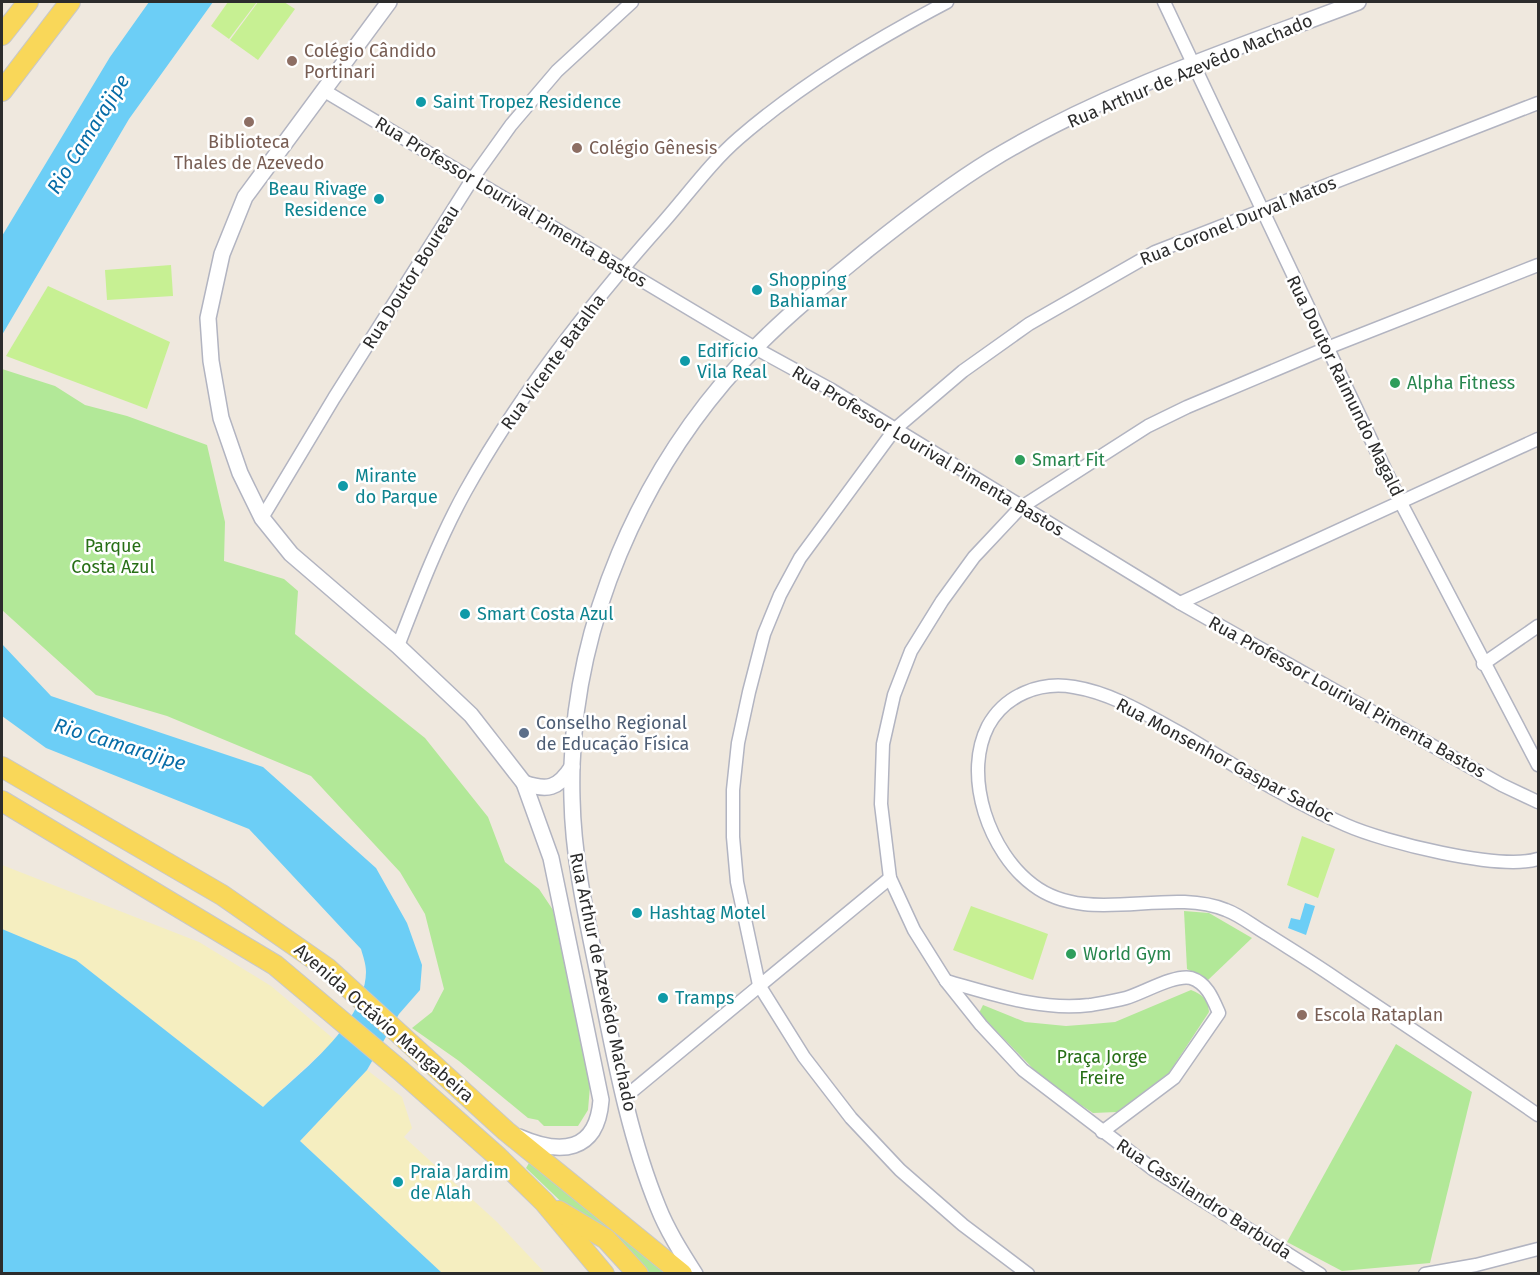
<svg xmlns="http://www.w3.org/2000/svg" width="1540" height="1275" viewBox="0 0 1540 1275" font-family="'Fira Sans',sans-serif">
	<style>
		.green { fill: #b2e898 }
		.sand { fill: #f5eec0 }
		.pitch { fill: #c7f093 }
		.water { fill: #6ccef6 }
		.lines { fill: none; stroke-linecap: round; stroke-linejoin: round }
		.minor-casing { stroke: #b2b4c1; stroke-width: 15 }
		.tertiary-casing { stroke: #b2b4c1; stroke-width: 18 }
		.primary-casing { stroke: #c8c8c8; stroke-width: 22 }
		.minor { stroke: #fff; stroke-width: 12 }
		.tertiary { stroke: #fff; stroke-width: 15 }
		.primary { stroke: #f9d759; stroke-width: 20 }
		.education-dot { fill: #8d6e63; stroke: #fff; stroke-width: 2 }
		.culture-dot { fill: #0f9aa8; stroke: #fff; stroke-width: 2 }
		.leisure-dot { fill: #2e9e5b; stroke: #fff; stroke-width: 2 }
		.service-dot { fill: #5c6f8a; stroke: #fff; stroke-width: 2 }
		.labels { text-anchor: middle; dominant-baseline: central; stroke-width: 5; stroke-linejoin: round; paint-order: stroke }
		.education-label { font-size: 18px; fill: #785e54; stroke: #fff; text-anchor: start }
		.street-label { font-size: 18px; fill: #2c2c2c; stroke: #fff }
		.culture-label { font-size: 18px; fill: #0d838f; stroke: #fff; text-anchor: start }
		.leisure-label { font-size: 18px; fill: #27864d; stroke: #fff; text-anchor: start }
		.park-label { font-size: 18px; fill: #276f16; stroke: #fff }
		.service-label { font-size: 18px; fill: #4e5e75; stroke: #fff; text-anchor: start }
		.water-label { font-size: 20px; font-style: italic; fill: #066ca7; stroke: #fff }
	</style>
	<rect width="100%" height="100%" fill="#efe8de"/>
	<g class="green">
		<path d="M2 369 55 386 85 405 127 416 207 445 225 522 224 561 284 579 298 591 295 634 425 738 488 817 505 862 539 889 553 910 590 1086 588 1110 578 1126H544L538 1120 528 1118 459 1061 412 1028 432 1012 444 989 425 914 400 872 311 776 167 716 96 695 2 610Z"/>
		<path d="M1184 911 1209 913 1252 938 1208 980 1187 969Z"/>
		<path d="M1191 990C1203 995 1208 999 1209 1012L1169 1073 1117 1112 1093 1113 1045 1081 979 1013 983 1005 1025 1022 1066 1026 1092 1024 1115 1022Z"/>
		<path d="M1396 1044 1472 1092 1430 1263 1342 1271 1287 1242Z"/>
		<path d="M529 1163 668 1273H623L574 1214 526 1168Z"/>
	</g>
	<g class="sand">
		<path d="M2 865 199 942 271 986 335 1040 263 1107 76 960 2 929Z"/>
		<path d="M367 1070 402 1097 412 1128 404 1137 497 1222 545 1273H442L300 1141Z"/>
	</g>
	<g class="pitch">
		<path d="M228 2H257L229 39 211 26Z"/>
		<path d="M258 2H284L295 9 258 60 230 40Z"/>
		<path d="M171 265 173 296 107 300 105 270Z"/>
		<path d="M48 286 170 342 147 409 6 356Z"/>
		<path d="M1302 836 1335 849 1318 898 1287 885Z"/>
		<path d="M971 906 1048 934 1033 980 953 950Z"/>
	</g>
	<g class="water">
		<path d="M149 2H213L129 119 2 335V236L110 57Z"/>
		<path d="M2 644 51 696 263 767 376 868 407 923 422 965 420 990 399 1014 367 1070 300 1141 442 1273H2V929L76 960 263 1107C299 1073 365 1025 366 972 366 964 363 956 361 949L249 829 46 748 2 716Z"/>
		<path d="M1305 903 1315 906 1306 935 1288 928 1291 918 1300 920Z"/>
	</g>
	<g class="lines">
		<g class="minor-casing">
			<g id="minor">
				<path d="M1164 2 1401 503 1538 765"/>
				<path d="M323 90 755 348 830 389 1180 603 1502 785 1538 802"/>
				<path d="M262 518 334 398 473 178 511 125 557 71 632 2"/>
				<path d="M1180 603 1538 439"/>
				<path d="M398 646C418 594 438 541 465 492 518 396 587 308 660 226 686 197 710 163 739 138 803 83 873 41 947 2"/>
				<path d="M1483 664 1538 626"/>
				<path d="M1538 859C1500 871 1384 842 1346 825 1288 800 1234 765 1180 733 1147 715 1112 693 1074 687 1040 681 1005 695 988 726 962 777 990 853 1033 885 1088 927 1167 886 1226 910 1240 915 1253 926 1267 934 1292 950 1317 965 1341 982 1407 1026 1473 1070 1538 1115"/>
				<path d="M946 981C993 994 1040 1011 1090 1005 1102 1003 1115 1001 1126 998 1143 993 1175 974 1191 978 1207 983 1213 999 1219 1013L1174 1078 1102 1132"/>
				<path d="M625 1097 890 878"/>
				<path d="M1028 1274 963 1225 900 1170 851 1118 804 1057 759 985 737 882 733 837V790L738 743 749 692 764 634 780 595 800 558 895 429 963 371 1029 324 1155 252 1538 103"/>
				<path d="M1320 1274 1154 1170 1023 1070 981 1025 946 981 914 930 890 878 881 804 883 744 894 695 911 651 942 601 974 557 1020 508 1148 426 1187 407 1327 348 1538 265"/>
				<path d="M1425 1274 1476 1265 1538 1249"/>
			</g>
		</g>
		<g class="tertiary-casing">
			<g id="tertiary">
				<path d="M389 2 245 197 222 254 208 318 211 361 221 418 240 473 262 518 291 554 398 646 471 715 524 783 551 858 601 1100C597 1153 560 1155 519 1137"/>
				<path d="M524 783C547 791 558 789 572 767"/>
				<path d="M695 1274C681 1252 667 1230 658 1207 626 1129 612 1041 595 959 584 906 573 853 572 799 567 632 641 463 758 345 792 311 829 281 867 250 907 218 947 187 991 160 1104 91 1235 49 1358 2"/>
			</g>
		</g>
		<g class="primary-casing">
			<g id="primary">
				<path d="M2 35 28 2"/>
				<path d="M2 91 70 2"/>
				<path d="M2 767 222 895 327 968 506 1131 682 1274"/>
				<path d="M2 801 275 965 401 1071 498 1157 544 1202 604 1274"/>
				<path d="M559 1211 606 1239 638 1274"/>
			</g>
		</g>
		<use href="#minor" class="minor"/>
		<use href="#tertiary" class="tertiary"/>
		<use href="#primary" class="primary"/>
	</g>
	<g class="education-dot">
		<circle cx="292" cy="61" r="6"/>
		<circle cx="249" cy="122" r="6"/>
		<circle cx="577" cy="148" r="6"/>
		<circle cx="1302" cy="1015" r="6"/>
	</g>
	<g class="culture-dot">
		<circle cx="421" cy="102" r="6"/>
		<circle cx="379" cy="199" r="6"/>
		<circle cx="757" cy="290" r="6"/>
		<circle cx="685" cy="361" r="6"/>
		<circle cx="343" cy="486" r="6"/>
		<circle cx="465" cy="614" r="6"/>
		<circle cx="637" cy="913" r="6"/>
		<circle cx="663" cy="998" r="6"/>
		<circle cx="398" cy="1182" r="6"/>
	</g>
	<g class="leisure-dot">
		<circle cx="1395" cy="383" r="6"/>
		<circle cx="1020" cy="460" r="6"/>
		<circle cx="1071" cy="954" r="6"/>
	</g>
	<circle class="service-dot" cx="524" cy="733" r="6"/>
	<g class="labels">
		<g class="education-label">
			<text x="304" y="51">Colégio Cândido<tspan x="304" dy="21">Portinari</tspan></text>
			<text x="249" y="142" text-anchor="middle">Biblioteca<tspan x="249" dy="21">Thales de Azevedo</tspan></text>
			<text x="589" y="148">Colégio Gênesis</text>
			<text x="1314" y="1015">Escola Rataplan</text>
		</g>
		<g class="street-label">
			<text transform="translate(1190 71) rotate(-23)">Rua Arthur de Azevêdo Machado</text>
			<text transform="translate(511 202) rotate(31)">Rua Professor Lourival Pimenta Bastos</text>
			<text transform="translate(1238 221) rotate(-22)">Rua Coronel Durval Matos</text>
			<text transform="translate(411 277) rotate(-58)">Rua Doutor Boureau</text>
			<text transform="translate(553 362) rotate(-54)">Rua Vicente Batalha</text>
			<text transform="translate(1345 386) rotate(64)">Rua Doutor Raimundo Magald</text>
			<text transform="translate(928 451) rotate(31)">Rua Professor Lourival Pimenta Bastos</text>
			<text transform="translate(1347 697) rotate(29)">Rua Professor Lourival Pimenta Bastos</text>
			<text transform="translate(1225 760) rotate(28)">Rua Monsenhor Gaspar Sadoc</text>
			<text transform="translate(603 982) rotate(78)">Rua Arthur de Azevêdo Machado</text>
			<text transform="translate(384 1023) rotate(41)">Avenida Octávio Mangabeira</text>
			<text transform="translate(1204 1199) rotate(33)">Rua Cassilandro Barbuda</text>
		</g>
		<g class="culture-label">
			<text x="433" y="102">Saint Tropez Residence</text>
			<text x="367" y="189" text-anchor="end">Beau Rivage<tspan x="367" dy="21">Residence</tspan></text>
			<text x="769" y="280">Shopping<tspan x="769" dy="21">Bahiamar</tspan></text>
			<text x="697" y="351">Edifício<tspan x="697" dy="21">Vila Real</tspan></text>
			<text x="355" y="476">Mirante<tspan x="355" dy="21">do Parque</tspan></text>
			<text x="477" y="614">Smart Costa Azul</text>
			<text x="649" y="913">Hashtag Motel</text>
			<text x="675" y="998">Tramps</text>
			<text x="410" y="1172">Praia Jardim<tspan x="410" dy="21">de Alah</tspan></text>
		</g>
		<g class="leisure-label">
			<text x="1407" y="383">Alpha Fitness</text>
			<text x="1032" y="460">Smart Fit</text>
			<text x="1083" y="954">World Gym</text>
		</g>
		<g class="park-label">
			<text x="113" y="546">Parque<tspan x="113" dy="21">Costa Azul</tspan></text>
			<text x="1102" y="1057">Praça Jorge<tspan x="1102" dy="21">Freire</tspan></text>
		</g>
		<g class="service-label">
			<text x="536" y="723">Conselho Regional<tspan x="536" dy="21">de Educação Física</tspan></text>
		</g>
		<g class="water-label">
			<text transform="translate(88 134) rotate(-58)">Rio Camarajipe</text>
			<text transform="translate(120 744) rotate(17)">Rio Camarajipe</text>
		</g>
	</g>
	<rect width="1540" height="1275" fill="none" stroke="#2c2c2c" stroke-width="6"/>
</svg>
